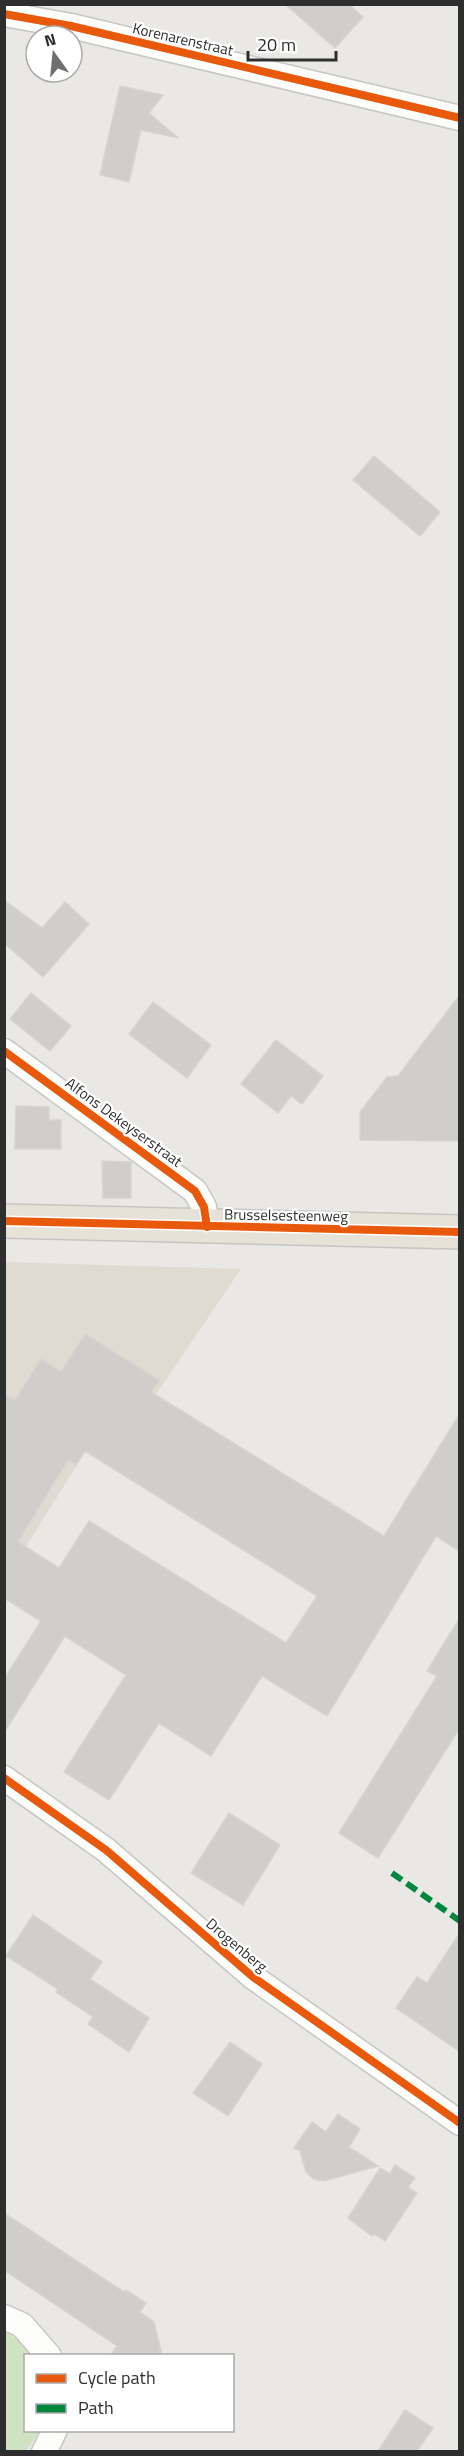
<svg xmlns="http://www.w3.org/2000/svg" width="464" height="2456" viewBox="0 0 464 2456" font-family="'Titillium Web',sans-serif">
	<style>
		.education { fill: #e0dbd2 }
		.green { fill: #cfe2c2 }
		.building { fill: #d0cecb; stroke: #d6d4d1; stroke-width: 1.5; fill-rule: evenodd }
		.lines { fill: none; stroke-linecap: round; stroke-linejoin: round }
		.street-casing { stroke: #c7c6c7; stroke-width: 27 }
		.primary-casing { stroke: #c6c5c4; stroke-width: 36 }
		.street { stroke: #fcfcfb; stroke-width: 24 }
		.primary { stroke: #e6e2d7; stroke-width: 33 }
		.quiet { stroke: #00873e; stroke-width: 6; stroke-dasharray: 12 6; stroke-linecap: butt }
		.cycleway-casing { stroke: #fff; stroke-width: 11 }
		.cycleway { stroke: #e8590c; stroke-width: 8 }
		.labels { text-anchor: middle; dominant-baseline: central; stroke-width: 4.5; stroke-linejoin: round; paint-order: stroke }
		.street-label { font-size: 15px; fill: #2e2e2e; stroke: #fff }
	</style>
	<rect width="100%" height="100%" fill="#eae8e5"/>
	<path class="education" d="M5 1262 241 1269 142 1415 101 1427 5 1580Z"/>
	<path class="green" d="M5 2332 19 2340 32 2355 26 2356V2430L40 2431 26 2451H5Z"/>
	<g class="building">
		<path d="M285 4H348L363 17 335 48Z"/>
		<path d="M120 86 163 95 149 113 178 138 141 130 129 182 100 175Z"/>
		<path d="M374 456 440 512 420 536 353 480Z"/>
		<path d="M4 900 42 928 65 902 89 924 43 977 4 943Z"/>
		<path d="M31 993 71 1026 50 1051 10 1019Z"/>
		<path d="M459 996V1141L360 1140V1112L387 1077 398 1076Z"/>
		<path d="M153 1002 211 1045 187 1078 129 1034Z"/>
		<path d="M276 1040 323 1076 302 1104 291 1096 278 1113 241 1084Z"/>
		<path d="M16 1106 49 1107V1120H61V1149H15Z"/>
		<path d="M102 1161 131 1162V1198H103Z"/>
		<path d="M85 1334 159 1380 151 1392 384 1536 459 1415V1551L436 1536 327 1716 262 1676 211 1756 159 1723 109 1800 64 1772 126 1675 65 1636 4 1733V1679L41 1621 4 1598V1394L15 1400 41 1359 61 1372ZM85 1451 317 1596 286 1643 89 1521 59 1568 18 1542 68 1460 76 1465Z"/>
		<path d="M459 1619V1729L378 1858 339 1833 437 1676 427 1671Z"/>
		<path d="M229 1813 280 1845 243 1905 191 1873Z"/>
		<path d="M33 1915 102 1962 90 1979 149 2018 129 2052 88 2024 93 2017 56 1992 58 1989 6 1956Z"/>
		<path d="M459 1934V2051L396 2008 417 1977 427 1983Z"/>
		<path d="M230 2042 262 2064 228 2116 193 2093Z"/>
		<path d="M338 2114 360 2129 349 2147 378 2166 324 2181 314 2179 306 2172 300 2151 294 2148 312 2122 326 2132Z"/>
		<path d="M395 2165 415 2178 408 2187 417 2193 385 2241 374 2234 372 2236 348 2218 380 2168 390 2174Z"/>
		<path d="M4 2213 124 2292 126 2290 146 2303 140 2312 154 2322 162 2355H111L117 2346 4 2270Z"/>
		<path d="M405 2410 433 2428 417 2451H378Z"/>
	</g>
	<g class="lines">
		<g class="street-casing">
			<g id="street">
				<path d="M4 14 71 26 460 118"/>
				<path d="M4 1051 195 1191 204 1207 207 1227"/>
				<path d="M4 1778 106 1850 253 1977 460 2123"/>
				<path d="M4 2317 22 2325 49 2356"/>
				<path d="M44 2452 55 2430"/>
			</g>
		</g>
		<g class="primary-casing">
			<path id="primary" d="M4 1221 460 1232"/>
		</g>
		<use href="#street" class="street"/>
		<use href="#primary" class="primary"/>
		<path class="quiet" d="M392 1873 460 1921"/>
		<g class="cycleway-casing">
			<g id="cycleway">
				<path d="M4 14 71 26 460 118"/>
				<path d="M4 1051 195 1191 204 1207 207 1227"/>
				<path d="M4 1221 460 1232"/>
				<path d="M4 1778 106 1850 253 1977 460 2123"/>
			</g>
		</g>
		<use href="#cycleway" class="cycleway"/>
	</g>
	<g class="labels">
		<g class="street-label">
			<text transform="translate(183 39) rotate(13)">Korenarenstraat</text>
			<text transform="translate(124 1122) rotate(36)">Alfons Dekeyserstraat</text>
			<text transform="translate(286 1215) rotate(1)">Brusselsesteenweg</text>
			<text transform="translate(237 1945) rotate(40)">Drogenberg</text>
		</g>
	</g>
	<rect width="464" height="2456" fill="none" stroke="#2e2e2e" stroke-width="12"/>
	<rect x="24" y="2354" width="210" height="78" fill="#ffffff" stroke="#ababab" stroke-width="1.5"/>
	<rect x="36" y="2374" width="30" height="9" fill="#e8590c" stroke="#ababab" stroke-width="1.5"/>
	<text x="78" y="2384" font-size="18" fill="#2e2e2e">Cycle path</text>
	<rect x="36" y="2404" width="30" height="9" fill="#00873e" stroke="#ababab" stroke-width="1.5"/>
	<text x="78" y="2414" font-size="18" fill="#2e2e2e">Path</text>
	<g transform="translate(54 54) rotate(345)"><circle r="28" fill="#ffffff" stroke="#ababab" stroke-width="1.5"/>
	<path d="M0-4.5L10 22L0 15L-10 22Z" fill="#706f6e"/>
	<text y="-9" font-size="16" font-weight="bold" text-anchor="middle" fill="#2e2e2e">N</text>
	</g>
	<path d="M248 51v9h88v-9" fill="none" stroke="#2e2e2e" stroke-width="3"/>
	<text x="257" y="51" font-size="18" fill="#2e2e2e" stroke="#ffffff" stroke-width="4.5" paint-order="stroke">20 m</text>
</svg>
